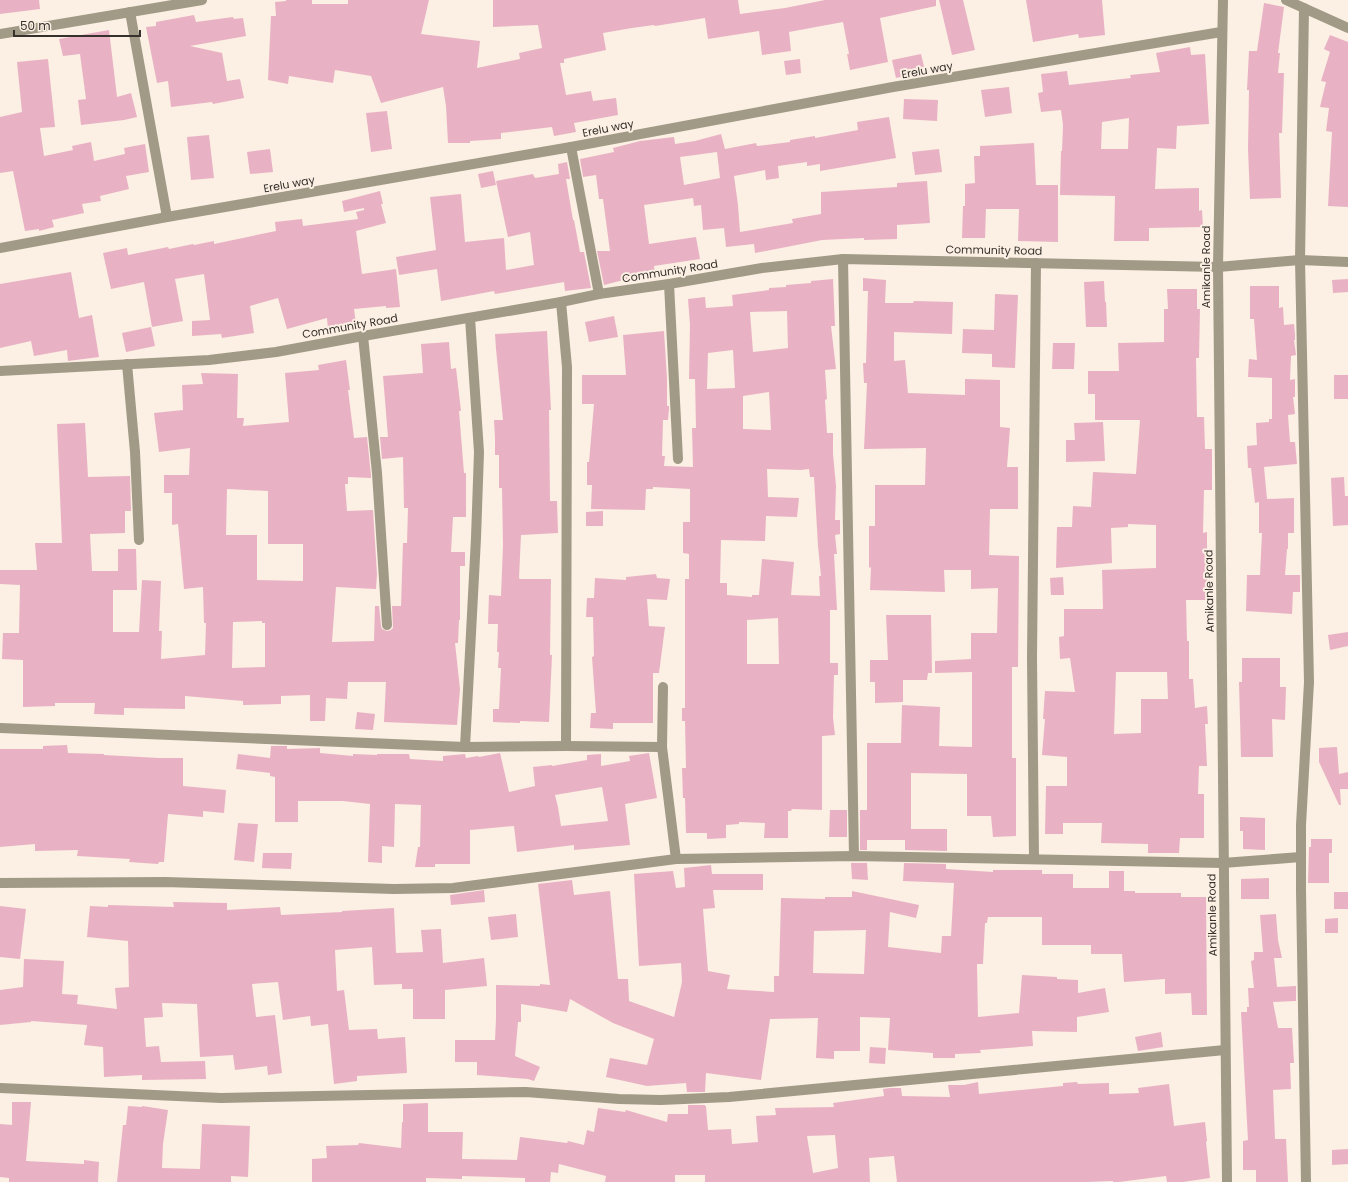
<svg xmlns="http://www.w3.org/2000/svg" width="1348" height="1182" viewBox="0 0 1348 1182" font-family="Poppins,sans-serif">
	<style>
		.building { fill: #e9b2c4; fill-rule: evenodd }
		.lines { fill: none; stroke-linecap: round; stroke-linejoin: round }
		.minor { stroke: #a19a86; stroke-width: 10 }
		.tertiary { stroke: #a19a86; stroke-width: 10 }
		.labels { text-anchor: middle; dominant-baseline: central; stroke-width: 4; stroke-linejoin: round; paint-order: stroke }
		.street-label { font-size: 11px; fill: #36312c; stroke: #fcefe3 }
	</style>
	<rect width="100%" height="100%" fill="#fcefe3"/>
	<g class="building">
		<path d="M0 0H39L40 9 0 14Z"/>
		<path d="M286 0H312V4H348V0H429L421 34 480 41 477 68 520 59 519 53 542 48 538 25 493 27V0H738L740 14 785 8 825 0H936V6L880 18 888 62 850 70 847 54H849L843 22 789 32 791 51 762 55 759 31 708 39 705 18 655 26 654 25 632 28 603 33 606 50 564 59V63H560L566 95 591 91 593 101 616 98 618 115 574 123 576 132 554 136 552 127 501 133V139L470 141V143H448L446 106 443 87 381 103 371 76 335 70 333 83 289 76 288 84 268 80 271 16H276L275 2 286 1Z"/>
		<path d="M939 0H963L975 50 952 55Z"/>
		<path d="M1026 0H1102L1105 35 1079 38 1078 34 1033 42Z"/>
		<path d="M1264 3 1284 7 1278 53H1280L1278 73H1284L1282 133H1279L1281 198 1250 199 1248 149 1249 90H1247L1249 51H1257Z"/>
		<path d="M194 15 196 22 233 17 234 19 243 18 246 36 190 46 222 53 227 81 240 79 244 98 213 104 212 102 171 107 168 81 157 83 146 27 156 26V22Z"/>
		<path d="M109 30 117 97 131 93 137 117 124 120 81 125 78 100 86 99 80 54 63 56 59 39Z"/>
		<path d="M1330 35 1348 42V207L1328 206 1332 132 1326 131 1329 108 1320 107 1326 82 1321 81 1330 52 1324 49Z"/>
		<path d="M1190 47 1191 55 1205 54 1209 124 1177 126 1176 149 1157 148 1155 189 1199 188V211L1202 210 1203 227 1149 228V241H1114L1115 196 1060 195 1061 151H1062L1063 125 1061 110 1041 112 1038 93 1043 92 1041 74 1067 71 1069 85 1131 78 1130 75 1160 72 1156 53ZM1129 118 1128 149H1101L1102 122Z"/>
		<path d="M921 54 925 71 896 78 892 60Z"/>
		<path d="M48 59 55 127 40 128 44 156 73 150 72 146 91 142 94 161 125 154 124 148 145 144 149 172 126 176 129 189 100 196 101 201 82 204 84 213 52 220 54 227 39 231V229L25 231 13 171 0 173V117L22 112 17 62Z"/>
		<path d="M800 59 801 73 786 75 784 61Z"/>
		<path d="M1009 87 1012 113 985 117 981 90Z"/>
		<path d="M904 99 938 100 937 121 903 119Z"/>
		<path d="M387 111 392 149 371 152 366 113Z"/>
		<path d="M889 117 896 158 820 171V164L807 166V162L778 166 779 178 766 180 765 170 734 176 738 205 740 232 793 223 792 219 821 214V192L897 187V183L927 181 930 223 897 225V239L864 240V238L822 240 755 253 754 244 726 247 724 228 703 230 701 205 694 206 693 198 644 205 649 244 696 237 700 259 654 266 655 272 604 285 597 251H610L603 199H599L596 175 583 177 580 159 614 152 613 148 640 141 674 137 675 144 695 141 721 134 725 149 756 143 757 146 790 142V140L815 136V138L858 130 857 122ZM717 152 720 178 684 185 680 157Z"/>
		<path d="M209 135 214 178 191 180 187 137Z"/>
		<path d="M1034 143 1036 185H1058V242L1018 241 1019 209H986L985 238H962L963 206H965V184L975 183 974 156H980V146Z"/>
		<path d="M270 149 273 172 250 174 247 152Z"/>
		<path d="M939 149 942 172 915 175 912 152Z"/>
		<path d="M567 162 570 179H566L573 220H574L580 252H584L591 288 565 291 564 282 495 294 494 291 441 301 437 269 399 275 396 257 436 250 430 197 461 194 465 242 504 238 506 270 534 265 530 232 508 237 496 181 533 174 535 178 559 174 558 164Z"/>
		<path d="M493 171 496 185 481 188 478 174Z"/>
		<path d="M380 191 383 204H381L386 223 356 231 362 274 396 269 400 307 386 308V306L354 309 356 324 328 329 327 318 287 329 278 298 250 306 254 333 222 338 221 334 192 336V321L210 320 204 274 175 279 183 321 152 327 144 282 111 289 103 253 127 248 128 255 168 247 169 249 193 244 194 245 214 241V244L276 231 275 222 302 219 303 226 358 219 356 212 364 210V208L344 212 342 201Z"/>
		<path d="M71 272 79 318 92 315 99 357 68 361 67 350 34 356 31 341 0 348V284Z"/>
		<path d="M863 278 886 280 885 303H913L914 301 953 302 952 334 894 332V361L905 360 908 393 965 395V379L1000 380V427L1010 428 1007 467H1018V509H990L989 555 1019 556 1018 667H1012V758H1016V836L993 837 991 816H967V774L911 773V829H947V851L905 850V840H867V850H860V810H867V743H901L902 705 940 707 939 746 972 747V672L935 673V661L971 659V633H997L998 588 971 589V570H944L945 592 870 590 871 567 869 568V526H875V485H925L926 448 864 449 867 383H864L863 363H866L868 291H863Z"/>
		<path d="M833 279 835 326H831L836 369 825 370 827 399 825 400 827 433H833V454L836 486 835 520H840V534L835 535 837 554H834L837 610H830V663H838V675H834L833 718 835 735 822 736V810L792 809 791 811H788V838H764L765 823 739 822V824L726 825V838L707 839V833H686L685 798H683L682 768H686L685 721H682V708H685V579H689V554L683 553V522H690V489L653 487V489H646L645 510 591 509 592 485H587V462H589L594 404H582V375H626L623 335 664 331 667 379V406H669V409L668 420H663L662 456H665L664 466 693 467 692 428H696L695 379H689L690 325 688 299 705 297 706 308 733 306 732 295 769 290V288L786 287V285L811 283V281ZM787 311 788 348 753 352 750 312ZM733 350 735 388 707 389 708 353ZM769 392 771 430 743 429V396ZM767 469 801 470 809 469 810 477H814L818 546 821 576H819L820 596 791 595 794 562 762 559 759 595H752V597L727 595V583H720L721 540 765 541 766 516 797 517 799 498 768 497ZM778 618 779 664H747V620Z"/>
		<path d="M1348 279V292L1333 293 1332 280Z"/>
		<path d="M1104 281 1105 302H1106L1107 327H1086L1084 282Z"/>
		<path d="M1250 286H1279V308L1283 307 1284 325 1294 324 1295 335V340H1294L1296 355 1291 356 1290 380 1295 379V397H1293L1295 414 1288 415 1290 442H1295L1297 464 1264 467 1267 499 1294 498V533H1288V549H1287L1285 575H1300V592H1293L1292 614 1246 611 1247 575H1260L1262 533H1259V502L1255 503 1251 468H1248L1247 446 1257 445 1256 423 1269 422V419H1272V378L1248 377 1249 359 1257 360 1254 319H1250Z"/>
		<path d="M1167 289H1197V309H1200L1199 358H1196L1197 417H1204L1205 449H1212V490H1204L1203 533 1207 532V600H1186L1187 641H1189V679H1193L1195 708 1207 706 1208 724H1205L1207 766H1199L1198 794H1204V838H1180L1179 853H1148V844L1101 843 1102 823H1063V834H1045L1046 786H1067V757L1042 755 1045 719H1043L1045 691 1075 692 1070 658 1060 659 1059 637 1064 636V609H1103L1102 570 1156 568V525L1128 524V527L1111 528 1112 563 1056 568 1057 527H1072L1073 506 1091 507 1093 472 1136 474 1140 420H1095V394H1088V371H1119L1118 343 1164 342V309H1168ZM1116 672H1167L1168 699H1141V733L1114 734Z"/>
		<path d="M995 294 1018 295 1015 368 992 367V354L962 353 963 329 994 330Z"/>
		<path d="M614 316 618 337 589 342 585 322Z"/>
		<path d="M151 327 155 346 126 352 122 333Z"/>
		<path d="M547 331 551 410H549L550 501H557L558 533 521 535 519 578 520 579H551L550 655H552L549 722 520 721V723L493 722V709H499L501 668H498L499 652H497L498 624H488L489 595 501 596 503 545 502 488H499V455H495V438L494 420H503L496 349 495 334Z"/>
		<path d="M449 342 451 369 456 368 461 411H459L464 473H466V517H453L451 552H465V566H460V620H459L458 643H455L460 689 457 725 384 722 386 682H348L347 699 326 698 325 721H310V695L281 696V704L243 705V701L185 696V709L124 708V715L94 714 95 703H55V706L23 707V660L2 659 3 633H19L20 585 0 584V570H37L35 543H62L57 424 85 423 88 477 130 476 131 511H125V533L90 534 92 571H118V549H136L137 590H113V632H139L142 580 161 581 159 631H162L161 659 205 655 206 623H204L203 587 184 589 178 524 172 525V493H164V475H189L190 448 159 452 154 413 183 410 182 385 203 384 201 373 238 374 237 418H244L243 426 289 422 285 373 319 370 318 365 346 360 350 390H348L354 438 367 437 371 475V478L348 477V484H345L347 511 373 510 377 574 376 589 336 587 332 642 374 641 375 606H379L381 626 382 629 387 631 391 630 393 628 392 606H401L403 543H407L408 508H404L403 457 382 459 380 437H388L383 376 423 373 421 344ZM227 489 268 491V544H303V581L257 580V535H226ZM262 621V623H265V667L232 668 233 622Z"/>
		<path d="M1053 343H1075L1074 369H1052Z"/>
		<rect x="1334" y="375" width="14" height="24"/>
		<path d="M1103 422 1105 461 1066 462V440H1075L1074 423Z"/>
		<path d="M1344 477 1345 496H1348V525L1333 526 1331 478Z"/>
		<path d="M603 511V526H586V512Z"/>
		<path d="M656 574 657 578 670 579 667 600 647 599 649 626 665 627 659 673H653V723H613V729L590 728 591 713H596L592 657 594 656 593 617H586L587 598H594L595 578 626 580V577Z"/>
		<path d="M1063 577 1064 595H1051L1050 578Z"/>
		<path d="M886 615H931L932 673H928L927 680H903V702L875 703V682H870V660H888Z"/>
		<path d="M1348 632V646L1330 650 1328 635Z"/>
		<path d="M1242 658H1280V687H1286L1285 720 1272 719 1273 757H1241L1239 682H1242Z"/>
		<path d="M357 712 375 714 373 730 355 729Z"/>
		<path d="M67 745 68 753 104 754V755L159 758H183V786L226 790 224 813 203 811V817L168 814 164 862H159L158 864 129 862 130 859 77 856 78 850 35 851V844L0 847V749H43V746Z"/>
		<path d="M271 746H287V749L320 748V753L353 756V754L377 755V754H409L410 759 443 761V756L465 754 466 758 478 756 479 757 500 753 509 792 535 786 533 767 552 765V766L587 760V755L601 754V766L630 761 629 756 649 753 657 798 625 804 630 845 574 850V845L517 852 514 826 470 830V864H435V867H415L418 847H420L421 805 395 804 394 847 382 846V863L368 862 370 804 343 801H298V822H275V777L270 776V773L236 769 238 754 270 758ZM602 787 608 821 561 826 558 807 555 795Z"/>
		<path d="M1337 747 1339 774 1348 772V789H1340L1341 805H1339L1319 762V748Z"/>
		<path d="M830 810H847V837H829Z"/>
		<path d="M1240 817 1265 818V850L1243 849V831H1240Z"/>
		<path d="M238 823 258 824 254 862 234 860Z"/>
		<path d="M1311 839H1332V853H1329V883H1308L1309 847H1311Z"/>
		<path d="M263 853H292L291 869 262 868Z"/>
		<path d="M851 863H867L868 880 852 879Z"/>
		<path d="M904 863 946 864V869L993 872V870H1042V874H1073V888H1109V871H1124V891H1135V893H1181V897H1206L1207 1015H1192L1191 993 1165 994V979L1124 982 1122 954H1091V945H1042V917H988L987 923H985L983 964H977L978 1017 1019 1013 1022 975 1057 977V979L1078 980V993L1105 988 1109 1012 1077 1017V1032L1032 1031 1033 1046 980 1050 981 1053 955 1054V1058H933V1053L888 1050 890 1018 860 1017V1051H834V1059L816 1058 818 1018 770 1019 761 1080 706 1073 705 1092H687L686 1083 647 1086 606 1077 610 1058 647 1065 654 1039 613 1023 570 999 567 1012 521 1004V1022H518L515 1056 540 1067 534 1081 528 1079 477 1075V1062H455V1040H495L496 1019V985L540 986V984L550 985 538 884 572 880 574 895 610 891 618 979H628L629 1001 674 1017 682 982 681 963 639 966 634 874 673 871 676 888 685 887 684 868 711 865 712 874H763V890H713L715 908 703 909 708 971 730 975 727 989 774 992V976H779L781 898 825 899V897H852V891L919 905 916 918 890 912 888 947 941 953 942 936H951L954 883 903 881ZM866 930 864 974 813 973 814 931Z"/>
		<path d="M1269 878V899H1241V879Z"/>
		<path d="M484 890 485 902 451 905 450 895Z"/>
		<rect x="1334" y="892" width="14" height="17"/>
		<path d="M173 902 227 903V910L280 907 281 915 342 912V911L394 908 396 953 423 952 421 930 441 929 443 963 484 958 487 986 445 990V1019H413V989H402V984L374 985 372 947 335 950 337 991 344 990 349 1030 377 1029 378 1039 405 1037 407 1073 357 1076V1081L334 1084 328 1024 311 1026 310 1016 283 1020 278 982 252 984 256 1017 275 1015 282 1073 268 1075 267 1066 235 1070 233 1055 200 1057 197 1004 162 1003 163 1017 144 1018 146 1047 159 1046 161 1062 205 1061 206 1079 142 1080V1075L104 1077 103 1047 84 1045 87 1025 31 1021V1022L0 1025V990L23 987 24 959 64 961 62 994 78 995 77 1004 117 1009 115 988 129 987 128 941 87 937 90 906 108 907V905L174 907Z"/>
		<path d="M0 906 26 909 20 959 0 957Z"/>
		<path d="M516 914 518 937 491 940 488 917Z"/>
		<path d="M1276 914 1278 940 1282 958H1274L1277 987 1296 986V1001L1273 1002 1278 1028H1292L1294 1063H1290L1291 1089 1273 1090 1275 1139H1286L1288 1182H1256V1170H1243V1141L1248 1140 1241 1012H1247V1007H1249L1248 988H1254L1251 961 1254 960V952H1263L1260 915Z"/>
		<path d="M1338 918V933H1325V919Z"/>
		<path d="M1161 1032 1163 1047 1138 1051 1135 1037Z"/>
		<path d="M870 1047 886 1048 885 1064 869 1063Z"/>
		<path d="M978 1082 979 1094 1063 1086V1083L1077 1082 1078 1084 1109 1083V1094L1139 1093 1138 1088 1169 1084 1174 1126 1205 1122 1207 1141 1206 1142 1210 1178 1183 1182H1167L1166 1176 1119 1182H1113V1181L1086 1182H897L894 1156 869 1158 870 1182H705V1175H675V1182H605L606 1176 559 1164 558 1173 551 1172 550 1182H525V1178L462 1176V1179L426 1178V1182H312V1159L327 1158 326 1146 358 1145 359 1143 401 1148 402 1122H403V1104L428 1103V1132H463L462 1159 517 1160 520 1137 567 1143 568 1141 584 1145 587 1130 594 1132 598 1108 625 1112 626 1110 667 1122 668 1114H688V1105H705V1106H706L708 1130 731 1129 732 1144 758 1142 756 1116 776 1115 775 1108 834 1107 833 1103 884 1096 883 1089 890 1088H901L902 1096 950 1097 948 1085H964ZM835 1135 838 1168 813 1173 807 1136Z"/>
		<path d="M12 1102H31L26 1161 84 1164V1160L99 1162 98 1182H9V1178L0 1177V1124L12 1125Z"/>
		<path d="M128 1106 142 1107V1106L168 1110 163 1144 162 1168 200 1169 202 1124 250 1126 248 1177 231 1176V1182H117L123 1125H126Z"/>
		<path d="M1348 1149V1164L1332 1165V1150Z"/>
	</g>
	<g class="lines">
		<g class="minor">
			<path d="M1286 0 1348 28"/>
			<path d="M1304 8 1300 260 1309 682 1301 825V891L1306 1182"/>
			<path d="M130 12 167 217"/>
			<path d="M0 34 202 0"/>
			<path d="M571 147 599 294"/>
			<path d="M0 248 167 217 571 147 893 87 1221 32"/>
			<path d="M843 259 854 856"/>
			<path d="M669 284 678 459"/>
			<path d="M561 302 567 367 566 746"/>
			<path d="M363 336 377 473 387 625"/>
			<path d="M127 364 135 452 139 540"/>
			<path d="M0 371 209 360 276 352 363 336 561 302 599 294 669 284 762 268 843 259 1218 267 1300 260 1348 262"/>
			<path d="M663 687 662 747 676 859"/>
			<path d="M0 728 465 747 566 746 662 747"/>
			<path d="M465 747 476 538 479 452 470 318"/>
			<path d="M1034 859 1032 658 1036 263"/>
			<path d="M0 883 165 882 394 889 453 888 676 859 854 856 1223 863 1301 857"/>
			<path d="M0 1088 221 1098 526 1092 619 1099 661 1100 729 1097 1225 1050"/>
		</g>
		<path class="tertiary" d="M1223 0 1218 267 1227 1182"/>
	</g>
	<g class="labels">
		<g class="street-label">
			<text transform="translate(927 70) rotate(-10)">Erelu way</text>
			<text transform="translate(608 128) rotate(-11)">Erelu way</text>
			<text transform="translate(289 184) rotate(-10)">Erelu way</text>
			<text transform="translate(994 250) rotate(1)">Community Road</text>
			<text transform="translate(1206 267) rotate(-90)">Amikanle Road</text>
			<text transform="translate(670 271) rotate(-9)">Community Road</text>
			<text transform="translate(350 326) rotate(-10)">Community Road</text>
			<text transform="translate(1209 591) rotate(-91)">Amikanle Road</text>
			<text transform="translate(1212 915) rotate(-91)">Amikanle Road</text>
		</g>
	</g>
	<path d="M14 30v6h126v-6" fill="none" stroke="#36312c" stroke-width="2"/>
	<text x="20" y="30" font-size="12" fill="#36312c" stroke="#fcefe3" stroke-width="3" paint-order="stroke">50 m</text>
</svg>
